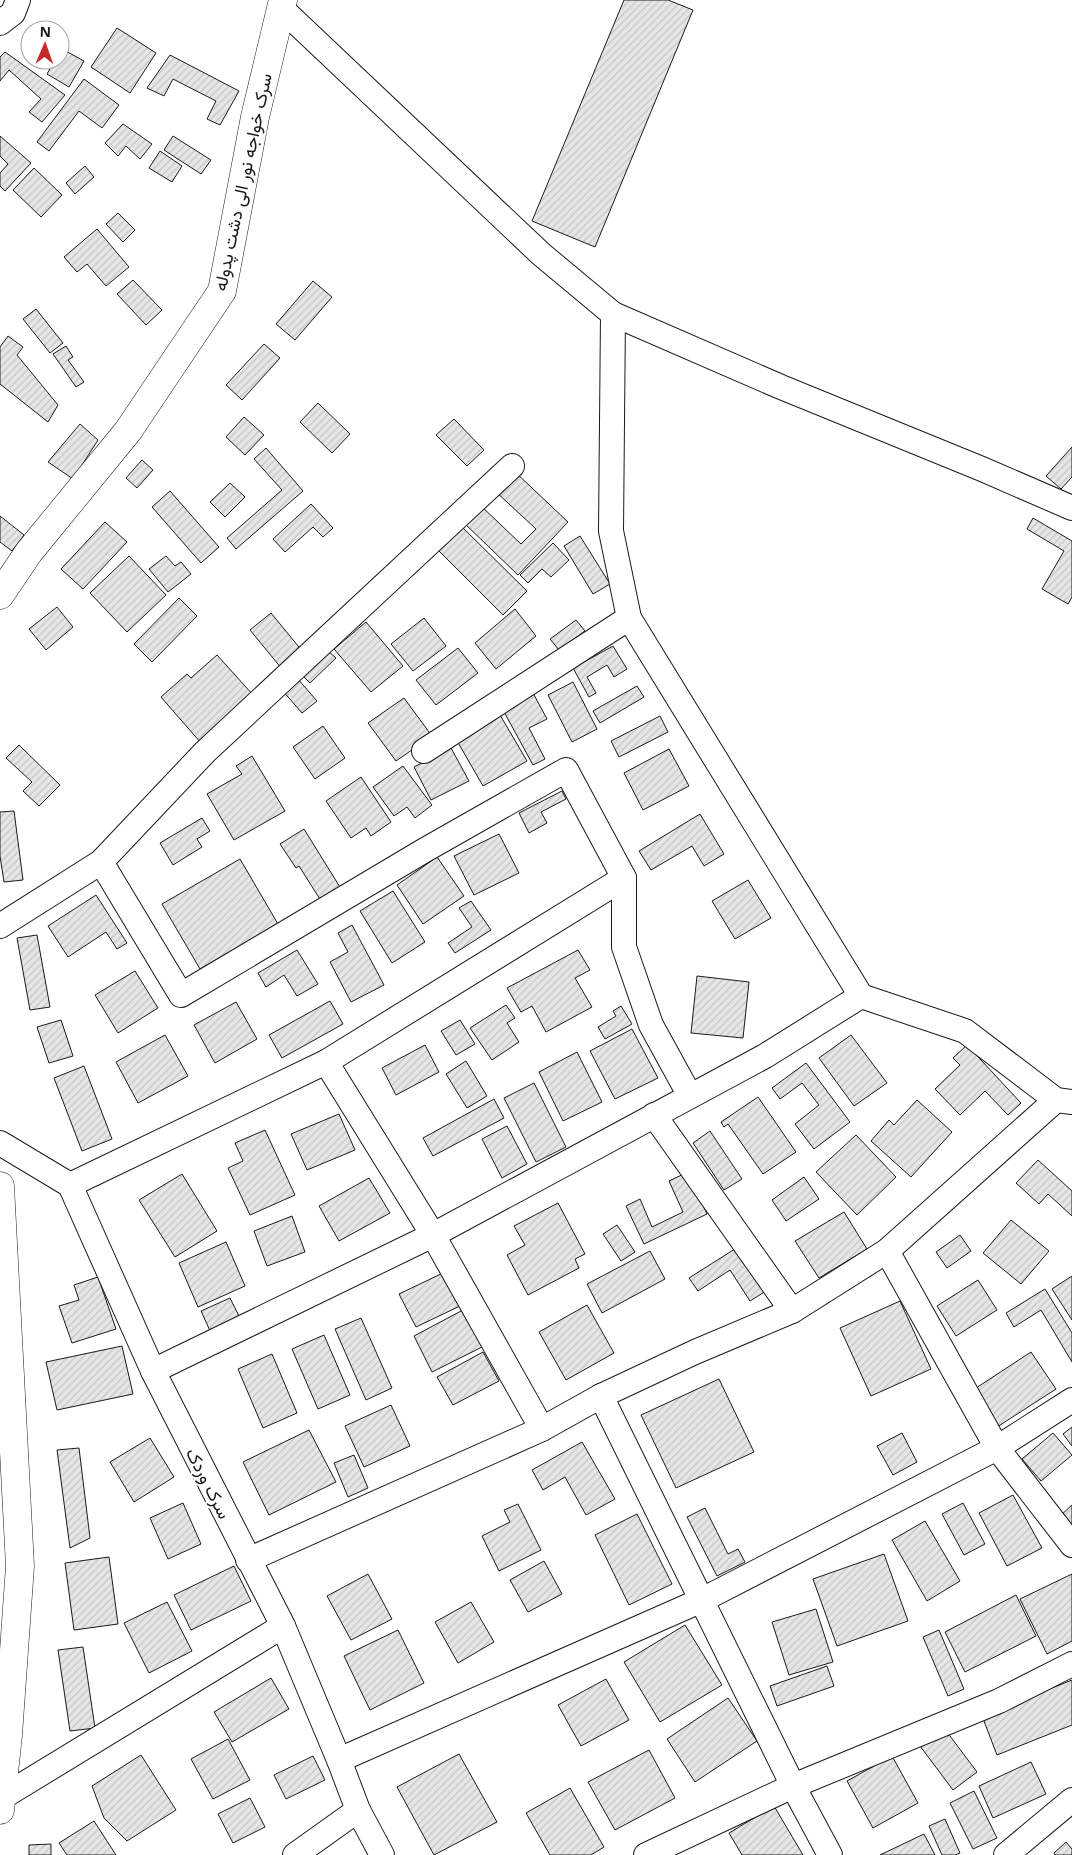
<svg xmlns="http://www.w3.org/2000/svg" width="1072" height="1855" viewBox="0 0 1072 1855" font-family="'Open Sans',Vazirmatn,sans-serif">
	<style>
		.building { fill: url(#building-hatch); stroke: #1a1a1a }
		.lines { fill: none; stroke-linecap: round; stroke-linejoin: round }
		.minor-casing { stroke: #1a1a1a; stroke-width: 26 }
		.secondary-casing { stroke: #1a1a1a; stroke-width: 29 }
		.minor { stroke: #fff; stroke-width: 24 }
		.secondary { stroke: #fff; stroke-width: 28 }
		.labels { text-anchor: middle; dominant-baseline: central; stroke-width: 4; stroke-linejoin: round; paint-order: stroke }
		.street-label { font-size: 18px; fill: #1a1a1a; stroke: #fff }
	</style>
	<defs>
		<pattern id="building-hatch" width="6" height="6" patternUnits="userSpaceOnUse" patternTransform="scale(1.25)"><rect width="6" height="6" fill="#e6e6e6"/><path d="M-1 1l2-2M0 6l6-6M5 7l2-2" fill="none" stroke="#c5c5c5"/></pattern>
	</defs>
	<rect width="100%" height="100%" fill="#fff"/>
	<g class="building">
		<path d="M624 0H668L693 10 595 247 532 221Z"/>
		<path d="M117 28 156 53 130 93 91 67Z"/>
		<path d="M62 49 84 61 69 87 47 74 55 60H60V52Z"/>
		<path d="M5 52 65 95 42 122 29 112 41 99 9 70 0 81V57Z"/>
		<path d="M170 55 239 91 220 125 207 119 216 101 173 79 164 96 147 88Z"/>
		<path d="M84 79 119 105 102 128 79 111 49 151 37 142Z"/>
		<path d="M123 124 152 144 140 159 126 146 118 156 105 143Z"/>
		<path d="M0 136 31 163 5 191 0 186V173L8 164 0 156Z"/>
		<path d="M173 136 211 160 201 174 164 150Z"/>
		<path d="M160 151 182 166 172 182 149 168Z"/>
		<path d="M85 166 94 177 75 194 66 183Z"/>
		<path d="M34 168 62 195 41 217 13 190Z"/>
		<path d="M118 213 135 230 123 242 106 224Z"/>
		<path d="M97 229 129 267 106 286 87 264 77 272 64 257Z"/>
		<path d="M133 280 162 310 146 325 117 294Z"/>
		<path d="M313 281 332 297 295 340 276 324Z"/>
		<path d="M36 309 63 343 50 353 23 319Z"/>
		<path d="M8 336 23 347 17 355 58 405 48 422 0 384V347Z"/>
		<path d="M264 344 280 358 242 400 226 385Z"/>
		<path d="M66 346 73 357 68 360 84 382 76 387 53 354Z"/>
		<path d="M318 403 350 434 332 453 300 422Z"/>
		<path d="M244 417 264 435 245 455 226 437Z"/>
		<path d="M454 419 484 450 467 466 436 435Z"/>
		<path d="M80 424 98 440 73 479 48 462Z"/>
		<path d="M1072 447V477L1061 489 1046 476Z"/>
		<path d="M266 448 303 491 236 549 227 538 282 490 254 459Z"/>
		<path d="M142 460 153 470 137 488 126 478Z"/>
		<path d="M513 470 568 522 518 575 463 522 480 505 521 544 536 529 494 490Z"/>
		<path d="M230 483 245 497 225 517 210 502Z"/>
		<path d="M170 491 219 547 201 563 152 507Z"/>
		<path d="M311 504 333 528 323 537 313 527 285 552 273 539Z"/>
		<path d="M0 516 24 535 12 551 0 542Z"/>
		<path d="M1033 518 1072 541V597L1068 604 1042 589 1064 551 1027 529Z"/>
		<path d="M105 522 127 542 83 589 61 569Z"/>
		<path d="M460 525 527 591 503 615 437 549Z"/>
		<path d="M580 536 610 584 593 594 564 546Z"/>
		<path d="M553 543 569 560 551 577 542 569 528 583 520 575Z"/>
		<path d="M129 556 166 595 127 632 90 593Z"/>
		<path d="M166 556 175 566 181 562 191 574 168 592 149 569Z"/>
		<path d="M179 598 197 616 152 662 134 644Z"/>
		<path d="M57 607 73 627 46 650 29 629Z"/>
		<path d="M515 609 536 636 496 669 475 643Z"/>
		<path d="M271 613 303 652 282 669 250 630Z"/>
		<path d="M424 618 446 646 413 671 391 644Z"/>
		<path d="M576 620 585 631 559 650 550 639Z"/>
		<path d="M366 622 403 666 371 692 334 649Z"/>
		<path d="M613 646 627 669 614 677 607 665 587 677 596 693 589 697 573 668Z"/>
		<path d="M458 648 478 673 436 705 416 680Z"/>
		<path d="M327 650 336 658 310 683 301 674Z"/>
		<path d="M217 655 254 696 201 743 161 697 187 674 191 678Z"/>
		<path d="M297 678 317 701 302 713 282 690Z"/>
		<path d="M573 682 597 729 572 742 548 695Z"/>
		<path d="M637 686 644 697 600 723 593 711Z"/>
		<path d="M533 693 547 719 529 728 545 759 533 765 503 710Z"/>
		<path d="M404 698 432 736 396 761 368 723Z"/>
		<path d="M500 715 527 761 483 786 456 739Z"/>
		<path d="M660 716 668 732 619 757 611 741Z"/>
		<path d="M323 726 345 758 315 779 293 747Z"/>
		<path d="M19 745 60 785 39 806 23 791 32 782 6 758Z"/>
		<path d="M451 748 469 781 431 800 414 767Z"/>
		<path d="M669 749 689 786 643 810 624 773Z"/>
		<path d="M252 756 285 811 234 840 207 794 242 774 236 766Z"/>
		<path d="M403 766 432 805 415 818 407 807 394 816 373 787Z"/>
		<path d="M361 777 391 822 371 836 366 828 351 838 326 801Z"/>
		<path d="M562 791 566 799 541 812 547 823 529 833 519 813Z"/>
		<path d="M14 811 23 880 4 882 0 856V812Z"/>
		<path d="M700 814 724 854 704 866 692 846 651 870 639 851Z"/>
		<path d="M202 818 210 831 197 839 202 847 173 865 160 843Z"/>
		<path d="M304 829 343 892 323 904 299 866 296 868 280 844Z"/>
		<path d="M499 834 519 873 474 895 454 856Z"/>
		<path d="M437 857 464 896 423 924 397 885Z"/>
		<path d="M240 859 278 924 200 969 162 904Z"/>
		<path d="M748 880 771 918 735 939 712 901Z"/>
		<path d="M393 891 425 942 392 963 360 911Z"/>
		<path d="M96 895 127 943 117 949 106 932 68 957 48 926Z"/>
		<path d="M471 901 491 930 455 953 448 943 472 927 459 908Z"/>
		<path d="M352 925 384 985 351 1002 330 962 348 952 338 933Z"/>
		<path d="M37 935 50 1007 30 1010 17 938Z"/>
		<path d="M297 950 318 984 297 996 284 975 266 987 258 973Z"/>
		<path d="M578 950 590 970 575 978 592 1007 546 1032 532 1006 521 1012 507 988Z"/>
		<path d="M135 971 158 1008 118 1033 95 995Z"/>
		<path d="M697 976 749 982 743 1038 691 1033Z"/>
		<path d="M330 1001 343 1024 282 1058 269 1035Z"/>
		<path d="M236 1002 257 1039 215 1063 194 1025Z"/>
		<path d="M506 1005 515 1018 507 1023 519 1042 492 1060 470 1028Z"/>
		<path d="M621 1006 632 1024 605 1039 598 1027 616 1016 613 1011Z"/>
		<path d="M61 1020 73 1056 49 1063 37 1027Z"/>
		<path d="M460 1020 475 1044 456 1055 441 1031Z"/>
		<path d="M632 1029 658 1078 615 1099 590 1051Z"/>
		<path d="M165 1035 188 1076 138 1103 116 1062Z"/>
		<path d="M851 1035 887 1083 854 1106 819 1058Z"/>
		<path d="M425 1045 439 1072 396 1095 382 1068Z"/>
		<path d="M967 1045 1021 1103 1008 1115 985 1091 960 1115 935 1089 960 1065 953 1058Z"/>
		<path d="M577 1052 602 1102 563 1121 539 1072Z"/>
		<path d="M466 1061 487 1096 467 1108 446 1074Z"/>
		<path d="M806 1063 850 1122 814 1149 795 1124 819 1105 802 1083 780 1099 772 1088Z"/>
		<path d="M84 1066 112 1139 82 1151 54 1078Z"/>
		<path d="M534 1083 566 1147 536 1162 504 1098Z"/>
		<path d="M758 1097 796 1152 763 1174 728 1124 724 1127 721 1122Z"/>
		<path d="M494 1099 504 1118 433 1156 423 1138Z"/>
		<path d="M917 1100 952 1132 911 1177 871 1141 889 1120 894 1125Z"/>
		<path d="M339 1114 355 1150 307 1170 291 1134Z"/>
		<path d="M507 1126 527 1164 502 1178 482 1139Z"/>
		<path d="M265 1130 295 1195 250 1215 228 1168 243 1161 235 1143Z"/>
		<path d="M710 1131 742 1179 724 1190 693 1143Z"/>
		<path d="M856 1135 896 1177 857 1215 816 1172Z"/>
		<path d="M1038 1160 1072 1191V1216L1048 1194 1039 1204 1016 1183Z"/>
		<path d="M688 1172 707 1214 644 1244 626 1206 640 1199 652 1227 683 1212 669 1181Z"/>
		<path d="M182 1174 217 1231 175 1257 139 1200Z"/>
		<path d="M804 1177 819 1199 786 1221 772 1200Z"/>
		<path d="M369 1178 390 1213 339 1241 319 1206Z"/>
		<path d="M558 1203 585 1254 575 1259 579 1268 528 1295 507 1255 525 1245 514 1226Z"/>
		<path d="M844 1212 867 1249 819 1278 795 1241Z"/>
		<path d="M292 1216 305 1252 267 1266 254 1231Z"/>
		<path d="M1011 1220 1049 1251 1021 1284 983 1253Z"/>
		<path d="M617 1225 635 1252 621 1261 603 1234Z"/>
		<path d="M960 1235 971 1251 947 1268 936 1252Z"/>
		<path d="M226 1242 245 1286 198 1307 179 1263Z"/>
		<path d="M738 1247 766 1291 750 1301 730 1270 698 1291 689 1278Z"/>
		<path d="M650 1251 665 1279 602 1313 587 1284Z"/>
		<path d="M445 1272 462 1305 416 1327 399 1294Z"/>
		<path d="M1072 1276V1320L1052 1289Z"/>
		<path d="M98 1277 116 1329 72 1343 59 1306 79 1300 74 1285Z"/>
		<path d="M978 1280 997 1310 956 1336 937 1306Z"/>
		<path d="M1045 1289 1072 1333V1362L1041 1310 1014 1327 1006 1313Z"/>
		<path d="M230 1298 241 1320 211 1333 201 1311Z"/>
		<path d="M900 1301 931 1369 871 1396 840 1328Z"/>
		<path d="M587 1305 614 1353 566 1380 539 1332Z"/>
		<path d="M463 1310 482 1347 432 1372 414 1336Z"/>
		<path d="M361 1318 392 1388 366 1400 335 1329Z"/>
		<path d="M324 1335 350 1395 318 1409 292 1349Z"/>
		<path d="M122 1346 133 1394 57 1410 46 1362Z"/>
		<path d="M483 1352 499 1381 453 1405 437 1377Z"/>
		<path d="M1031 1352 1056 1389 997 1427 973 1390Z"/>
		<path d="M272 1354 297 1413 263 1428 238 1369Z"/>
		<path d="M719 1379 754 1452 676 1488 641 1415Z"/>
		<path d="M391 1405 410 1446 364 1467 345 1426Z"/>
		<path d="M1072 1427V1446L1063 1434Z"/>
		<path d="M309 1430 336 1482 269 1515 243 1462Z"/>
		<path d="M902 1433 917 1462 893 1475 877 1446Z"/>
		<path d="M1053 1433 1072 1455 1041 1481 1022 1459Z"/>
		<path d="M150 1438 174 1477 134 1502 110 1462Z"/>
		<path d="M582 1442 615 1499 586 1515 565 1477 543 1490 532 1470Z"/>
		<path d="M79 1448 90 1538 70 1548 57 1450Z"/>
		<path d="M354 1455 368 1488 348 1497 334 1463Z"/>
		<path d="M1013 1495 1042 1548 1007 1566 979 1513Z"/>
		<path d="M183 1503 201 1544 168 1559 150 1518Z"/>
		<path d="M963 1503 985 1544 964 1555 942 1514Z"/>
		<path d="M518 1504 541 1550 499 1571 482 1536 510 1522 504 1510Z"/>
		<path d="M1072 1505V1527L1061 1515Z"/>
		<path d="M705 1508 728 1554 738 1549 745 1562 717 1576 687 1517Z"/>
		<path d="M637 1514 672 1584 629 1605 595 1535Z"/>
		<path d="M925 1521 960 1581 927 1601 892 1540Z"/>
		<path d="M884 1554 908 1621 837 1646 813 1579Z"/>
		<path d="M109 1557 118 1624 74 1630 65 1563Z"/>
		<path d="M544 1561 562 1594 528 1612 510 1580Z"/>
		<path d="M234 1566 251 1601 191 1630 174 1595Z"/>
		<path d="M368 1574 392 1619 351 1640 327 1596Z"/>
		<path d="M1072 1574V1641L1047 1654 1020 1599Z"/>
		<path d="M1016 1595 1036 1636 965 1672 945 1632Z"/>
		<path d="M167 1602 192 1651 149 1673 124 1623Z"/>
		<path d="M471 1602 494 1642 458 1663 435 1622Z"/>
		<path d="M816 1609 833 1662 789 1675 772 1622Z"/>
		<path d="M685 1625 722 1685 660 1722 624 1662Z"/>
		<path d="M398 1630 424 1683 370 1710 344 1656Z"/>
		<path d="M939 1630 964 1689 948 1696 923 1637Z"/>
		<path d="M83 1647 95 1728 70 1731 58 1650Z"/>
		<path d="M827 1666 834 1686 777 1706 770 1686Z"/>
		<path d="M271 1678 289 1709 232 1742 214 1712Z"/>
		<path d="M606 1679 629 1720 581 1746 558 1705Z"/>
		<path d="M1072 1680V1725L997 1755 982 1716Z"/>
		<path d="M728 1698 757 1741 695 1782 667 1739Z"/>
		<path d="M944 1728 977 1772 953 1790 920 1746Z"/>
		<path d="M228 1739 250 1780 213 1799 191 1759Z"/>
		<path d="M649 1750 675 1798 615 1830 588 1782Z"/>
		<path d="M459 1754 497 1822 434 1855 397 1787Z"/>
		<path d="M141 1755 176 1810 127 1841 104 1818 92 1786Z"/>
		<path d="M313 1756 325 1780 286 1799 274 1775Z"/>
		<path d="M892 1756 918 1803 873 1828 847 1781Z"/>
		<path d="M1031 1762 1046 1794 993 1818 979 1786Z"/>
		<path d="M570 1788 604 1847 591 1855H550L526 1813Z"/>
		<path d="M974 1791 997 1838 973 1849 950 1803Z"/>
		<path d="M250 1798 265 1827 233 1843 218 1814Z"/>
		<path d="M774 1806 803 1855H742L729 1833Z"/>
		<path d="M945 1819 960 1853 955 1855H942L929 1826Z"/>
		<path d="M94 1821 116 1855H67L59 1843Z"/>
		<path d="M924 1834 935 1855H880Z"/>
		<path d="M1066 1842 1072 1849V1855H1055L1054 1853Z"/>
		<path d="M51 1844V1855H29V1845Z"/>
	</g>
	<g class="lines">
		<g class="minor-casing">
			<g id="minor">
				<path d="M281 8 541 254 613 314 611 531 629 618 861 996 965 1031 1056 1100 1072 1102"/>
				<path d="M0 23 13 13 18 0"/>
				<path d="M613 314 781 387 982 469 1072 508"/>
				<path d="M424 751 629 618"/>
				<path d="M101 862 181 995 425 850 566 770 624 878V947L651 1025 690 1096"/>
				<path d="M0 926 101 862 205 752 512 466"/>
				<path d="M326 1062 433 1235 542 1429"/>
				<path d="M654 1115 792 1311"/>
				<path d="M0 1143 70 1185 153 1371 283 1626 339 1760 358 1810 382 1855"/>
				<path d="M70 1185 326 1062 624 878"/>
				<path d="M887 1251 997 1448 1072 1545"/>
				<path d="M153 1371 433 1235 765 1056 861 996"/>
				<path d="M601 1396 793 1786 830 1855"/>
				<path d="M248 1560 542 1429 601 1396 695 1352 792 1311 887 1251 1056 1100"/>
				<path d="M339 1760 702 1600 997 1448 1072 1400"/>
				<path d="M1 1798 283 1626"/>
				<path d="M295 1855 358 1810"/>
				<path d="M646 1855 793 1786 999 1701 1072 1664"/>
				<path d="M1006 1855 1072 1800"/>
			</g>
		</g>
		<g class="secondary-casing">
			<g id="secondary">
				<path d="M0 595 29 552 128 431 222 291 255 117 283 0"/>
				<path d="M0 1186 20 1566 8 1735 0 1810"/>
			</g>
		</g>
		<use href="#minor" class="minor"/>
		<use href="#secondary" class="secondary"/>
	</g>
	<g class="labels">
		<g class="street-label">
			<text transform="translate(242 182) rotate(-78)">سرک خواجه نور الی دشت پدوله</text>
			<text transform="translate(209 1483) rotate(63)">سرک وردک</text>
		</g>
	</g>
	<g transform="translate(45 45) rotate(2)"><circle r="24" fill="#ffffff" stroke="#a3a3a3"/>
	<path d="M0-4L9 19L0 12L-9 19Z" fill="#c62828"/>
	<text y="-8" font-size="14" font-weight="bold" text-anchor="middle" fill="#1a1a1a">N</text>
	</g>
</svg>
